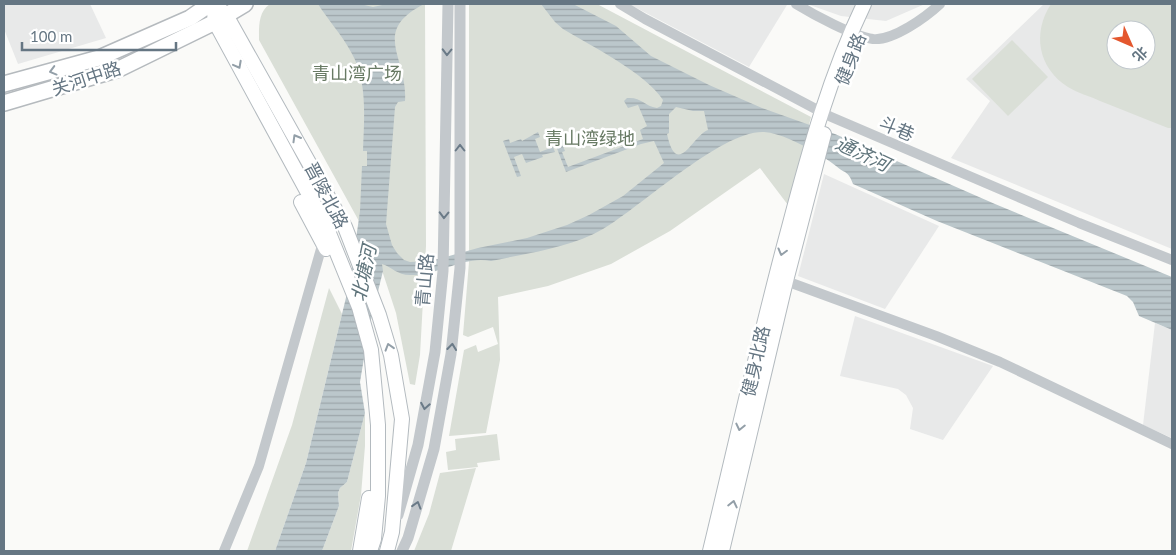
<svg xmlns="http://www.w3.org/2000/svg" width="1176" height="555" viewBox="0 0 1176 555" font-family="Lato,'Noto Sans SC',sans-serif">
	<style>
		.built { fill: #e8e9e9; fill-rule: evenodd }
		.green { fill: #dadfd7; fill-rule: evenodd }
		.water { fill: url(#water-rules); fill-rule: evenodd }
		.lines { fill: none; stroke-linecap: round; stroke-linejoin: round }
		.secondary-casing { stroke: #b3babf; stroke-width: 16 }
		.primary-casing { stroke: #b5babe; stroke-width: 18 }
		.minor { stroke: #c3c8cc; stroke-width: 10 }
		.tertiary { stroke: #c3c8cc; stroke-width: 11 }
		.secondary { stroke: #fff; stroke-width: 14 }
		.primary { stroke: #fff; stroke-width: 15 }
		.oneway { stroke: #6a7a87 }
		.oneway2 { stroke: #939fa8 }
		.labels { text-anchor: middle; dominant-baseline: central; stroke-width: 5; stroke-linejoin: round; paint-order: stroke }
		.street-label { font-size: 18px; fill: #657683; stroke: #fff }
		.park-label { font-size: 18px; fill: #687a64; stroke: #fff }
		.water-label { font-size: 19px; font-style: italic; fill: #60757c; stroke: #fff }
	</style>
	<defs>
		<pattern id="water-rules" width="6" height="5" patternUnits="userSpaceOnUse" patternTransform="scale(1.25)"><rect width="6" height="5" fill="#bbc7cb"/><path d="M0 2.5h6" fill="none" stroke="#9ca6aa"/></pattern>
	</defs>
	<rect width="100%" height="100%" fill="#fafaf8"/>
	<g class="built">
		<path d="M4 4H90L106 38 18 64 4 29Z"/>
		<path d="M629 4H786L787 5 749 67Z"/>
		<path d="M807 4H925L886 21 841 16Z"/>
		<path d="M1044 4H1172V249L951 158 990 101 966 79ZM1116 30H1146V60H1116Z"/>
		<path d="M824 174 939 226 885 309 798 276Z"/>
		<path d="M855 316 993 366 943 440 910 429 913 408 906 395 898 389 840 376Z"/>
		<path d="M1155 323 1172 330V438L1143 425Z"/>
	</g>
	<g class="green">
		<path d="M270 4H425L426 246 420 355 415 385 410 384 396 313 376 252 259 40C259 27 258 12 270 4Z"/>
		<path d="M469 4H597L811 117 788 205 760 168 670 231 611 264 548 286 498 297 500 360 486 433 449 436 464 350 476 345 478 352 498 344 493 327 468 337 463 335 469 262Z"/>
		<path d="M1051 4H1167L1172 6V128H1168C1145 119 1123 110 1100 101 1090 96 1077 93 1068 87 1038 68 1032 33 1051 4ZM1116 30H1146V60H1116Z"/>
		<path d="M1012 40 1048 77 1008 116 972 79Z"/>
		<path d="M329 288 342 314 306 463 275 551H247L292 425Z"/>
		<path d="M365 413V446L361 495 351 551H322L339 506 338 493 340 488 347 482Z"/>
		<path d="M497 434 500 460 477 463 478 467 448 470 446 452 456 450 455 439Z"/>
		<path d="M476 468 451 551H414L429 514 440 473Z"/>
	</g>
	<g class="water">
		<path d="M318 4H360L373 7 387 4H424C370 32 408 57 405 101L398 102 395 107 386 224 392 245 397 253 404 260 410 262 431 261 478 248 527 238 567 225 589 215 623 196 664 163 654 141 641 144 566 172 556 146 562 144 565 151 562 152 568 167 643 139 640 130 647 126 638 105 628 108 624 101 627 98C642 97 644 106 657 108L661 106 663 100C646 73 591 46 563 29L555 22 541 4H573L616 26 651 56 709 85 762 108 835 134 995 204 1172 277V330L1139 316 1133 302 1127 296 937 221 853 184C848 170 845 174 836 166 828 160 822 156 814 151 800 144 780 133 764 132 722 130 642 206 603 229 570 248 528 253 491 261 464 255 438 276 410 275 397 275 392 267 382 264L383 271 369 328 360 382 365 413 347 482 340 488 338 493 339 506 322 551H275L306 463 350 281 360 211 362 166H367V151H363C364 118 368 81 351 52 342 35 328 20 318 4ZM676 107 693 111H704L708 130C693 135 677 180 667 134L669 133V114Z"/>
		<path d="M538 132 540 137 535 139 540 152 553 147 555 152 542 155 543 157 526 163 522 154 514 157 521 176 517 177 503 141 509 139 510 143 521 139 522 141Z"/>
	</g>
	<g class="lines">
		<g class="secondary-casing">
			<g id="secondary">
				<path d="M215 4 226 15 345 227 379 315 391 355 402 419 392 532 387 551"/>
				<path d="M214 12 215 22 326 226 359 307 371 350 378 425V496L374 539 370 551"/>
				<path d="M301 202 326 249"/>
				<path d="M360 551 369 498"/>
				<path d="M710 551C736 443 760 334 789 227 809 151 830 75 864 4"/>
				<path d="M722 551 786 281 824 134"/>
			</g>
		</g>
		<g class="primary-casing">
			<g id="primary">
				<path d="M4 84 99 58 190 18 210 4"/>
				<path d="M4 103 119 69 215 22 245 4"/>
			</g>
		</g>
		<g class="minor">
			<path d="M620 4 645 19 829 116 1079 223 1172 260"/>
			<path d="M796 4C814 15 853 36 873 39 893 41 926 17 940 4"/>
			<path d="M786 281 936 336 1000 362 1172 444"/>
			<path d="M224 551 259 466 323 242"/>
		</g>
		<g class="tertiary">
			<path d="M398 515 418 445 435 352 443 271 448 4"/>
			<path d="M402 551 408 538 434 449 451 354 460 268V4"/>
		</g>
		<use href="#secondary" class="secondary"/>
		<use href="#primary" class="primary"/>
	</g>
	<defs><path id="oneway-chevron" d="M-2-3.5L2.5 0L-2 3.5" fill="none" stroke-width="1.6" stroke-linecap="round" stroke-linejoin="round" transform="scale(1.25)"/></defs>
	<g class="oneway">
		<use href="#oneway-chevron" transform="translate(447 52) rotate(91)"/>
		<use href="#oneway-chevron" transform="translate(460 148) rotate(-90)"/>
		<use href="#oneway-chevron" transform="translate(444 215) rotate(91)"/>
		<use href="#oneway-chevron" transform="translate(452 347) rotate(-84)"/>
		<use href="#oneway-chevron" transform="translate(425 406) rotate(100)"/>
		<use href="#oneway-chevron" transform="translate(417 505) rotate(-73)"/>
	</g>
	<g class="oneway2">
		<use href="#oneway-chevron" transform="translate(238 65) rotate(62)"/>
		<use href="#oneway-chevron" transform="translate(53 71) rotate(165)"/>
		<use href="#oneway-chevron" transform="translate(296 138) rotate(-120)"/>
		<use href="#oneway-chevron" transform="translate(782 252) rotate(105)"/>
		<use href="#oneway-chevron" transform="translate(389 347) rotate(-107)"/>
		<use href="#oneway-chevron" transform="translate(740 427) rotate(103)"/>
		<use href="#oneway-chevron" transform="translate(733 504) rotate(-77)"/>
	</g>
	<g class="labels">
		<g class="street-label">
			<text transform="translate(850 59) rotate(-69)">健身路</text>
			<text transform="translate(86 78) rotate(-18)">关河中路</text>
			<text transform="translate(897 128) rotate(23)">斗巷</text>
			<text transform="translate(327 195) rotate(62)">晋陵北路</text>
			<text transform="translate(424 280) rotate(-85)">青山路</text>
			<text transform="translate(755 361) rotate(-77)">健身北路</text>
		</g>
		<g class="park-label">
			<text x="357" y="73">青山湾广场</text>
			<text x="590" y="138">青山湾绿地</text>
		</g>
		<g class="water-label">
			<text transform="translate(863 153) rotate(25)">通济河</text>
			<text transform="translate(363 273) rotate(-78)">北塘河</text>
		</g>
	</g>
	<rect width="1176" height="555" fill="none" stroke="#657683" stroke-width="10"/>
	<g transform="translate(1131 45) rotate(135)"><circle r="24" fill="#ffffff" stroke="#c1c8cd"/>
	<path d="M0-4L9 19L0 12L-9 19Z" fill="#e4572e"/>
	<text y="-8" font-size="14" font-weight="bold" text-anchor="middle" fill="#657683">北</text>
	</g>
	<path d="M22 42v8h154v-8" fill="none" stroke="#657683" stroke-width="2.5"/>
	<text x="30" y="42" font-size="15" fill="#657683" stroke="#ffffff" stroke-width="4" paint-order="stroke">100 m</text>
</svg>
